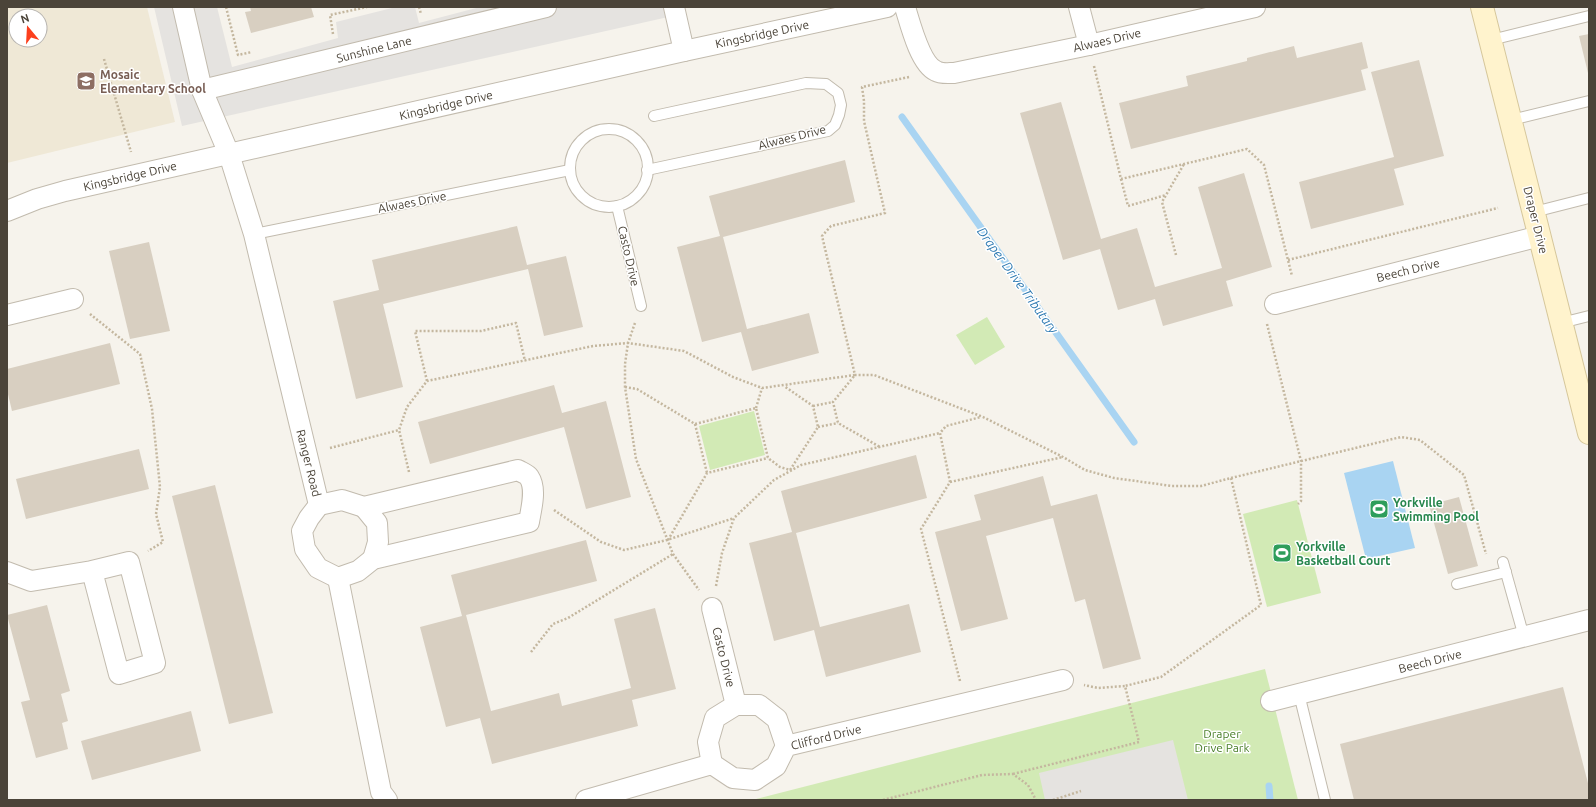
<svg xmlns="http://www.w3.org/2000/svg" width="1596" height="807" viewBox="0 0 1596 807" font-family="Ubuntu,sans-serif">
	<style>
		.education { fill: #efe8d6; fill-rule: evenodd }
		.green { fill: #d2eab5 }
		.parking { fill: #e5e3e0 }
		.water { fill: #a9d4f2 }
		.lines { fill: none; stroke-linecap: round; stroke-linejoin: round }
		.stream { stroke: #a9d4f2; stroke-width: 7 }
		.building { fill: #d8cfc1 }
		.lane-casing { stroke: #c2bbae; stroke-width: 12 }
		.street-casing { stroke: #c2bbae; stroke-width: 22 }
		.secondary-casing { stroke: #d6c79b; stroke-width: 24 }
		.path { stroke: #c4b79f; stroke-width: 2.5; stroke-dasharray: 2 2; stroke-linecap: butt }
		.lane { stroke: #fff; stroke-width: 10 }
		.street { stroke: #fff; stroke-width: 20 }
		.secondary { stroke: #fff3cd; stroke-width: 22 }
		.labels { text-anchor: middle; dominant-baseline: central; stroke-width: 3; stroke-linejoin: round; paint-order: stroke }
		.street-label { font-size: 12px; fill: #4b4439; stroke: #fff }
		.education-label { font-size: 12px; font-weight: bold; fill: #785e54; stroke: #fff; text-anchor: start }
		.leisure-label { font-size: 12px; font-weight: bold; fill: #27864d; stroke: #fff; text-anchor: start }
		.park-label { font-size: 12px; fill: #4a7f2a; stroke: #fff }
		.water-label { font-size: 13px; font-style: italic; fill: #2e7ab2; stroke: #fff }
	</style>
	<rect width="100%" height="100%" fill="#f6f3ec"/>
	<path class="education" d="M7 7H147L175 122 7 163ZM16 16H40V40H16Z"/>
	<g class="green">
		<path d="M987 317 1005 347 975 365 956 335Z"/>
		<path d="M754 411 765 455 710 470 699 426Z"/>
		<path d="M1297 500 1321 593 1267 607 1243 514Z"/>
		<path d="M1265 669 1298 800H752Z"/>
	</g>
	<g class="parking">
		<path d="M154 7H217L232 67 338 38 336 22 396 7H415L419 23 480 7H684L686 13 182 126Z"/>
		<path d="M1173 740 1188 800H1045L1039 773Z"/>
	</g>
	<path class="water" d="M1393 461 1415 548 1366 559 1344 473Z"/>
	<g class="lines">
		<g class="stream">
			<path d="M902 117 1134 442"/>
			<path d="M1269 786 1270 800"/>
		</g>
	</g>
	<g class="building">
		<path d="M250 7H311L314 17 251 33 245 12 251 11Z"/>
		<path d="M1589 34V73H1588L1579 36Z"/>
		<path d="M1362 42 1368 68 1361 70 1366 90 1131 149 1119 103 1188 86 1186 76 1247 61V58L1294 46 1297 58Z"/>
		<path d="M1419 60 1444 156 1394 169 1404 205 1311 229 1299 182 1394 157 1371 72Z"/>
		<path d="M1061 102 1101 239 1137 228 1155 287 1222 268 1198 187 1244 173 1272 267 1226 281 1233 306 1163 326 1155 299 1118 310 1100 249 1063 260 1020 113Z"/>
		<path d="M845 160 855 202 723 237 747 329 809 313 819 353 752 371 741 332 702 342 677 247 720 236 709 196Z"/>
		<path d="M517 226 527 265 566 256 583 327 544 336 528 269 383 304 403 387 356 399 333 301 379 290 372 260Z"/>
		<path d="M149 242 170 331 130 339 109 251Z"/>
		<path d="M110 343 120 384 12 411 7 390V369Z"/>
		<path d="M554 385 562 413 606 401 631 497 586 509 564 427 430 464 418 422Z"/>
		<path d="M139 449 149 489 26 519 16 479Z"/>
		<path d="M916 455 927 498 796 533 820 627 909 604 921 652 826 677 814 630 774 641 749 543 792 532 781 491Z"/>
		<path d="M1043 476 1051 506 1097 494 1141 659 1103 669 1085 599 1075 602 1053 518 986 536 1008 619 961 631 935 532 981 520 974 495Z"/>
		<path d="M215 485 273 713 229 724 172 496Z"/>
		<path d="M1459 497 1478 566 1448 574 1429 505Z"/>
		<path d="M586 540 597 581 466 615 491 711 559 693 562 706 631 688 614 619 655 608 676 689 632 700 638 726 492 764 480 718 446 727 420 627 462 616 451 575Z"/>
		<path d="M47 605 70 691 61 694 68 721 62 723 68 749 36 758 21 702 30 700 7 615Z"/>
		<path d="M1563 687 1589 787V800H1354L1340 744Z"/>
		<path d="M191 711 201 751 92 780 81 741Z"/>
	</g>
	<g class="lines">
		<g class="lane-casing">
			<g id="lane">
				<path d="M1491 40 1589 16"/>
				<path d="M1511 120 1589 101"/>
				<circle cx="609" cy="168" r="39"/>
				<path d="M647 170 828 131 835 125 839 115 841 105 838 93 826 84 806 83 654 116"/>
				<path d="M617 206 641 306"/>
				<path d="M1534 212 1589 198"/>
				<path d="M254 234 570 170"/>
				<path d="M1561 323 1589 316"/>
				<path d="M1503 562 1524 637"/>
				<path d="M1457 584 1506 572"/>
				<path d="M1299 694 1325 800"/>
			</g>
		</g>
		<g class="street-casing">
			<g id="street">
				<path d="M183 7 202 90 229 154 254 234 319 505"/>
				<path d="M674 7 684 51"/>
				<path d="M905 7C910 23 920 64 936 71 941 74 948 73 954 73L1089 45 1255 7"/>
				<path d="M1079 7 1089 45"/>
				<path d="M202 90 546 7"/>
				<path d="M7 211 37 199 65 191 684 51 887 7"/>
				<path d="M1275 304 1540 236"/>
				<path d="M7 315 73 299"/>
				<path d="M319 505 342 500 364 507 518 470C521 472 527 474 529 477 537 489 531 509 529 522L373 559 358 571 338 578"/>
				<path d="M319 505 309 518 302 531 305 549 318 568 338 578"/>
				<path d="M364 507 377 523 378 542 373 559"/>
				<path d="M7 572 31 581 92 571 129 562 155 663 119 674 92 571"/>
				<path d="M338 578 381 792 387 800"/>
				<path d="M712 608 736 705"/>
				<path d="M1271 701 1589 620"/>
				<path d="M712 764 708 742 715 718 736 705H759L777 719 786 746"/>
				<path d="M586 800 712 764 733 778 755 780 776 766 786 746 1063 680"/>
			</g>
		</g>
		<g class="secondary-casing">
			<path id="secondary" d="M1482 7 1589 433"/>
		</g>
		<g class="path">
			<path d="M226 7 238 55 252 52"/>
			<path d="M419 7 421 14"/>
			<path d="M333 34 330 15 367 7"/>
			<path d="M104 59 131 152"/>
			<path d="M1094 66 1121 179 1247 149 1264 165 1292 276"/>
			<path d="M909 77 862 87 864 101V121L885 213 831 226 822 236 855 375H874L983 417 1063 457 1085 470 1114 478 1172 486H1201L1231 478 1261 605 1161 677 1125 686"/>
			<path d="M1121 179 1128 206 1166 195"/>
			<path d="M1176 255 1162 202 1184 164"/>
			<path d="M1288 260 1498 208"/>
			<path d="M90 314 140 354 152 409 160 487 156 514 163 542 148 551"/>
			<path d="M635 323 628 343 625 364V387L636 459 673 554 699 590"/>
			<path d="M1267 324 1301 461V501L1298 504"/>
			<path d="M427 381 415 331H481L516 323 525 361"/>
			<path d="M625 387 637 389 695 424 756 408 768 458 780 467 790 470 818 427 813 406 784 386"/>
			<path d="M813 406 833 402"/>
			<path d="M756 408 762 388"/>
			<path d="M695 424 707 473"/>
			<path d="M818 427 838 423"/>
			<path d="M330 448 399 430"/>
			<path d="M409 472 399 430 407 407 427 381 593 346 628 343 684 351 733 377 762 388 855 375 833 402 838 423 880 447"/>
			<path d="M1231 478 1401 437 1420 440 1464 475 1486 554"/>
			<path d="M950 482 1063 457"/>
			<path d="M554 510 601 542 624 550 667 540 734 518"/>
			<path d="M668 540 707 473 768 458"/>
			<path d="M716 586 722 553 734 518 774 480 801 465 940 433"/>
			<path d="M531 652 553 624 568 618 673 554"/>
			<path d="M960 681 921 529 950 482 940 433 946 426 981 417"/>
			<path d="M1013 774 1139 742 1125 686 1098 688 1084 685"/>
			<path d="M883 800 982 775 1013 774 1028 785 1036 800"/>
			<path d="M1053 800 1081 791"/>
		</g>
		<use href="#lane" class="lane"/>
		<use href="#street" class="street"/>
		<use href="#secondary" class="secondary"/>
	</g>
	<defs>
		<g id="school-square" transform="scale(1)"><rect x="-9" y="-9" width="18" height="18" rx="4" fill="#8d6e63" stroke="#fff"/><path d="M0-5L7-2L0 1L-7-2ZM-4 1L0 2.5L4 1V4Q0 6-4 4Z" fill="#fff"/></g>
		<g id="stadium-square" transform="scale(1)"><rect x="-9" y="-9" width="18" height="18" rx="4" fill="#2e9e5b" stroke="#fff"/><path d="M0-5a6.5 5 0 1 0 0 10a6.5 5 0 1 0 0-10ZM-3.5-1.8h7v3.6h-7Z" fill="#fff"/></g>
	</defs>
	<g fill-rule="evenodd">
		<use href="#school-square" x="86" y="81"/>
		<use href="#stadium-square" x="1379" y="509"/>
		<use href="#stadium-square" x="1282" y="553"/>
	</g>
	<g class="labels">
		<g class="street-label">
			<text transform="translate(762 34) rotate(-12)">Kingsbridge Drive</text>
			<text transform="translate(1107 40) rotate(-13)">Alwaes Drive</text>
			<text transform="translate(374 49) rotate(-14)">Sunshine Lane</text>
			<text transform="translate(446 105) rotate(-13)">Kingsbridge Drive</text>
			<text transform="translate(792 137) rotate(-14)">Alwaes Drive</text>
			<text transform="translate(130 176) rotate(-13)">Kingsbridge Drive</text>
			<text transform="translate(412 202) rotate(-11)">Alwaes Drive</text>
			<text transform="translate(1536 220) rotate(76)">Draper Drive</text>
			<text transform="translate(629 256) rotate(77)">Casto Drive</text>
			<text transform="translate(1408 270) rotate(-14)">Beech Drive</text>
			<text transform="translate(309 463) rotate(76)">Ranger Road</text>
			<text transform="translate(724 657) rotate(76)">Casto Drive</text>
			<text transform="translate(1430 661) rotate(-14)">Beech Drive</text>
			<text transform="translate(826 737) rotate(-14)">Clifford Drive</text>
		</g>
		<g class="education-label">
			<text x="100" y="74">Mosaic<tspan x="100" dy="14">Elementary School</tspan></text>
		</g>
		<g class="leisure-label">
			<text x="1393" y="502">Yorkville<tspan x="1393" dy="14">Swimming Pool</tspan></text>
			<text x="1296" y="546">Yorkville<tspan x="1296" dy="14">Basketball Court</tspan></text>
		</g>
		<g class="park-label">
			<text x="1222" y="733">Draper<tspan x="1222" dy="14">Drive Park</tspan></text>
		</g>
		<g class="water-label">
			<text transform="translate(1018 280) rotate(54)">Draper Drive Tributary</text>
		</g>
	</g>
	<rect width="1596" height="807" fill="none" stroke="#4b4439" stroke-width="16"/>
	<g transform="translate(28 28) rotate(342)"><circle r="19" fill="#ffffff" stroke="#b7b4b0"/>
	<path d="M0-3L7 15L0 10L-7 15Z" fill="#fc3f1d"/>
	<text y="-6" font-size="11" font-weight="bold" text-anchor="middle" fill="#4b4439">N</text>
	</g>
</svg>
